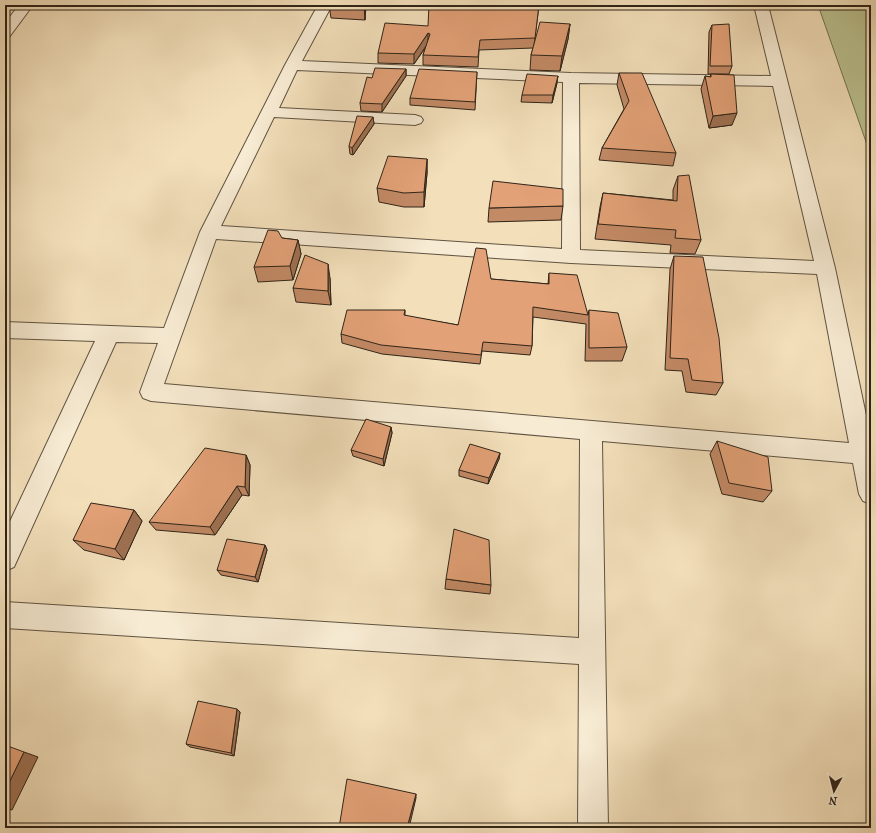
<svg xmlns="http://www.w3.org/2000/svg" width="876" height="833" viewBox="0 0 876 833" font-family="'IM FELL French Canon',serif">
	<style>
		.green { fill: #bbc290; stroke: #757354 }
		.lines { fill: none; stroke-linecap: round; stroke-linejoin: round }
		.minor-casing { stroke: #605341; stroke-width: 2 }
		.minor { fill: #f7ebd3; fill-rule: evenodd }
		.wall { fill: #c38a66; stroke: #2f2418 }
		.shaded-wall { fill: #9f7153; stroke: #2f2418 }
		.building { fill: #e3a177; stroke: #2f2418 }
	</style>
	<rect width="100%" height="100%" fill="#f3e0bb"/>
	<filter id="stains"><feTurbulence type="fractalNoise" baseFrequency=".005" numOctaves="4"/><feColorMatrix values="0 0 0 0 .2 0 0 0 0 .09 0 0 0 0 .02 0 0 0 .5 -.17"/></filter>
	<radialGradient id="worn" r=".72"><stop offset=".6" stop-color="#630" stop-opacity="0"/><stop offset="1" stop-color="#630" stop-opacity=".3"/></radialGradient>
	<path class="green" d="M818 5H871V156Z"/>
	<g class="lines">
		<g class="minor-casing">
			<g id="minor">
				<path d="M19 5H33L10 36 5 37V23Z"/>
				<path d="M318 5H332L302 61 571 73 771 76 754 5H768L835 268 871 439V504L863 501 859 494 853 463 602 441 608 828H578L579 664 5 628V602L579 638 580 439 151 401 143 398 140 392 158 343 116 342 14 567 5 571V532L95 341 5 338V322L164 328 200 232 285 65ZM297 70 563 82 562 249 221 226 274 117 415 125 421 123 423 120 421 117 415 115 279 108ZM579 83 773 86 814 261 580 250ZM216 239 571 263 817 274 849 443 164 384Z"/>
			</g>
		</g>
		<use href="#minor" class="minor"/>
	</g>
	<g class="wall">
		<path d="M329 5H366L365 20 331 18Z"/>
		<path d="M539 5 534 46 570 24 568 39 560 71 530 70 531 55 533 48 479 50 478 67 423 65V55L426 47 414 64 378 63V53L428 26Z"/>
		<path d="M712 25 732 66 729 74H708L709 32Z"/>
		<path d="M406 69V76L382 112 361 111 360 103 372 78Z"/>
		<path d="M477 72 475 110 410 105V98Z"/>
		<path d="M619 73 676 153 673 166 599 160 602 148 624 109 617 85Z"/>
		<path d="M711 74 732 125 709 128 701 89 705 76 710 77Z"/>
		<path d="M557 83 552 103 521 102 522 95Z"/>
		<path d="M373 117 374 124 353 155 350 154 349 146Z"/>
		<path d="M427 159V173L424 207H404L379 202 377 188Z"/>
		<path d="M678 176 701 240 695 254 670 253 671 245 595 239 600 207 603 193 673 200V190Z"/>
		<path d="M563 206 561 220 488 222 489 208Z"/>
		<path d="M282 238 298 240 301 254 293 280 258 282 254 267Z"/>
		<path d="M674 256 723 383 716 395 686 392 682 371 665 370 670 269Z"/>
		<path d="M549 273 588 315 589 310 627 347 622 361H585L586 324 533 317 532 346 530 355 482 351 480 364 382 354 342 343 341 334 405 310V316L458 325 491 279 548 284Z"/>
		<path d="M330 278 331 305 296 302 293 288Z"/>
		<path d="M391 427 392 433 384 466 353 456 351 450Z"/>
		<path d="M717 441 772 491 763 502 722 494 710 454Z"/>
		<path d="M500 453 499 459 488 484 459 476V470Z"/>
		<path d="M246 455 250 465 249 496 242 495 215 535 156 530 149 522Z"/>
		<path d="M134 510 142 521 124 560 84 550 73 540Z"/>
		<path d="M265 545 267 550 258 582 221 575 217 570Z"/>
		<path d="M446 579 491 585 490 594 445 589Z"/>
		<path d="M237 709 240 712 234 756 190 747 186 744Z"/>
	</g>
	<g class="shaded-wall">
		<path d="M364 5H366L365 20Z"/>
		<path d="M570 24 568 39 560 71 562 56Z"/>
		<path d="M428 33V43L414 64V54Z"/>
		<path d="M406 69V76L382 112V104Z"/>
		<path d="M558 76 557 83 552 103 553 95Z"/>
		<path d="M737 113 732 125 709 128 713 116Z"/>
		<path d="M373 117 374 124 353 155 352 148Z"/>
		<path d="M427 159V173L424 207V192Z"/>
		<path d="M298 240 301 254 293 280 290 266Z"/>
		<path d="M328 264 330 278 331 305 328 291Z"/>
		<path d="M391 427 392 433 384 466 383 459Z"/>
		<path d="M500 453 499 459 488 484 489 478Z"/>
		<path d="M246 455 250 465 249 496 245 487Z"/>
		<path d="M237 486 242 495 215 535 210 527Z"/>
		<path d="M134 510 142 521 124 560 115 549Z"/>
		<path d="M265 545 267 550 258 582 255 577Z"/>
		<path d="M237 709 240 712 234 756 231 753Z"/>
		<path d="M24 752 38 757 12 810 5 808V791Z"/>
		<path d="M416 794V798L409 828H407Z"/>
	</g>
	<g class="building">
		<path d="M429 5H539L535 38 480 40 478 57 423 55 430 34 428 33 414 54 378 53 385 23 428 26Z"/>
		<path d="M540 22 570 24 562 56 531 55Z"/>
		<path d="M729 24 732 66H710L712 25Z"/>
		<path d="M375 68 406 69 382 104 360 103 367 77 372 78Z"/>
		<path d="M419 69 477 72 475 102 410 98Z"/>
		<path d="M619 73H642L676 153 602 148 629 101Z"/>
		<path d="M527 74 558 76 553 95H522Z"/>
		<path d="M711 74 734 75 737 113 713 116 705 76 711 77Z"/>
		<path d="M357 116 373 117 352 148 349 146Z"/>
		<path d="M388 156 427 159 424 192 404 193 377 188Z"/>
		<path d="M689 175 701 240 675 238 676 230 598 224 603 193 677 201 678 176Z"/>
		<path d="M493 181 563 189V206L489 208Z"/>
		<path d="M268 230 278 231 282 238 298 240 290 266 254 267Z"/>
		<path d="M476 248 486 249 491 279 549 284V273L577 275 588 315 533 307 532 346 483 342 481 355 381 345 341 334 347 310H405L404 315 458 325Z"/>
		<path d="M305 255 328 264V291L293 288Z"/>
		<path d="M674 256 703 257 719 338 723 383 692 380 688 359 670 358Z"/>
		<path d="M589 310 618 313 627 347 589 348Z"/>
		<path d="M366 419 391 427 383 459 351 450Z"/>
		<path d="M717 441 768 457 772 491 729 483Z"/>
		<path d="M470 444 500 453 489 478 459 470Z"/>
		<path d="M205 448 246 455 245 487 237 486 210 527 149 522Z"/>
		<path d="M91 503 134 510 115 549 73 540Z"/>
		<path d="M454 529 489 540 491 585 446 579Z"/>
		<path d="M227 539 265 545 255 577 217 570Z"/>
		<path d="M198 701 237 709 231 753 186 744Z"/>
		<path d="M5 745 24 752 5 791Z"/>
		<path d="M347 779 416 794 407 828H339Z"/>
	</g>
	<rect width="876" height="833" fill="none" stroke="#f3e0bb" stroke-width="20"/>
	<rect x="6" y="6" width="864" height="821" fill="none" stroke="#2f2418" stroke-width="2"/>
	<rect x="10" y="10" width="856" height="813" fill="none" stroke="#2f2418"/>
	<g transform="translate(834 791) rotate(187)" stroke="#f7ebd3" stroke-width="3" paint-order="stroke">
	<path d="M0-3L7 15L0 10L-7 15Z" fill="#2f2418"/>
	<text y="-6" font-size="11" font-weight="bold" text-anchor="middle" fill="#2f2418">N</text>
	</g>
	<rect width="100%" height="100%" filter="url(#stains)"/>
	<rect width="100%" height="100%" fill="url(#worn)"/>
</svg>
